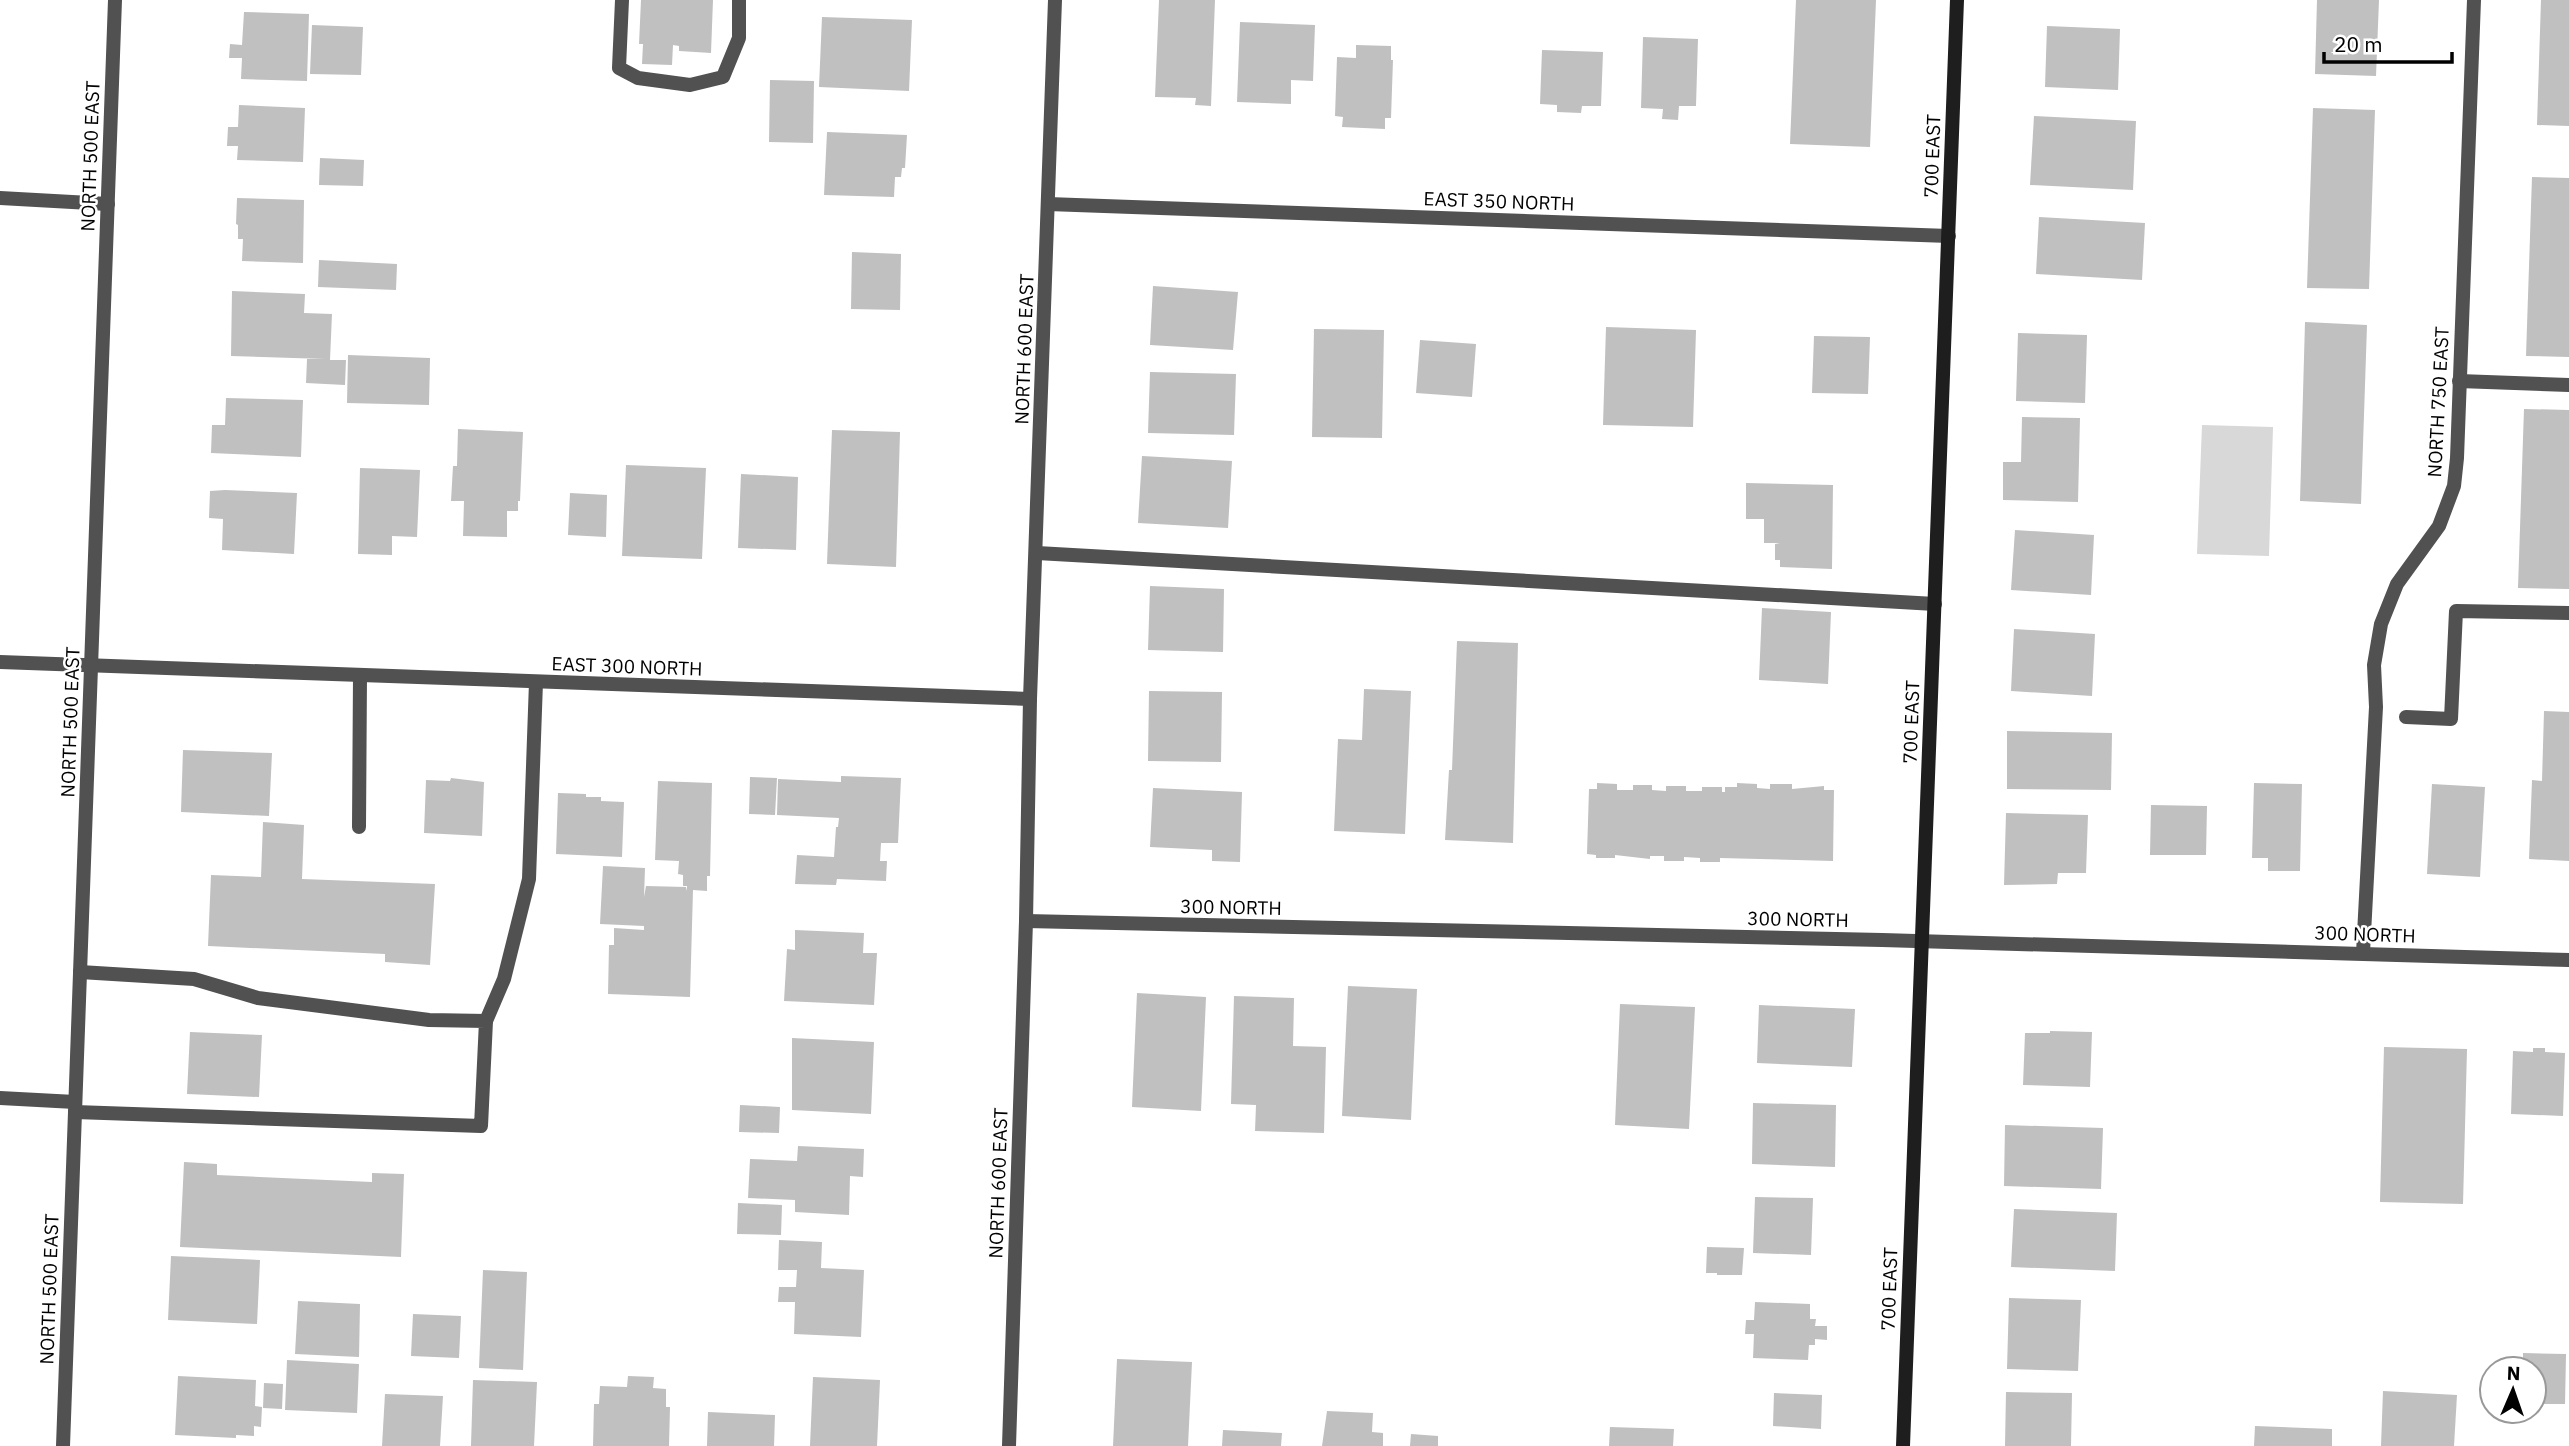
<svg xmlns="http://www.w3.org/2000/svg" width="2569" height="1446" viewBox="0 0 2569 1446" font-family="'IBM Plex Sans',sans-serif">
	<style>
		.green { fill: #d8d8d8 }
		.building { fill: #c0c0c0 }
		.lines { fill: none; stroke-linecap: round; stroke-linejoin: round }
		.lane { stroke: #515151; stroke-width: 14 }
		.street { stroke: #515151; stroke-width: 14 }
		.secondary { stroke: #1e1e1e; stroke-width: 14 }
		.labels { text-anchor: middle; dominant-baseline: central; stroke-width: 5; stroke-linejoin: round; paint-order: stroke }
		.street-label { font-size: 19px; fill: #000; stroke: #fff }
	</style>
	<rect width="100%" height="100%" fill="#fff"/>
	<path class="green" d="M2202 425 2273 427 2269 556 2197 554Z"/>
	<g class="building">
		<path d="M641 0H713L711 53 679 51V46L673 45 672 65 642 64 643 44H639Z"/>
		<path d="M1159 0H1215L1211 106 1195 105 1196 98 1155 97Z"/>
		<path d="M1796 0H1876L1870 147 1790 144Z"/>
		<path d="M2317 0H2379L2376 76 2315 74Z"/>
		<path d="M2541 0H2569V126L2537 125Z"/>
		<path d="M244 12 309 14 307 81 241 79 242 58H229L230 44 242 45Z"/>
		<path d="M822 17 912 20 909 91 819 87Z"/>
		<path d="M1240 22 1315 25 1313 81 1291 80V104L1237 102Z"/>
		<path d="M312 25 363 27 361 75 310 74Z"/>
		<path d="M2047 26 2120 29 2118 90 2045 87Z"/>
		<path d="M1643 37 1698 39 1696 106H1679L1678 120 1662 119 1663 109 1641 108Z"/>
		<path d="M1356 45 1391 46V60H1393L1391 118H1385V129L1342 127 1343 117 1335 116 1337 57 1356 58Z"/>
		<path d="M1542 50 1603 52 1601 106H1582L1581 113 1557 112V105L1540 104Z"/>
		<path d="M770 80 814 81 813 143 769 142Z"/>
		<path d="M239 105 305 108 303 162 237 160 238 146H227L228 127H238Z"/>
		<path d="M2313 108 2375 110 2369 289 2307 288Z"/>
		<path d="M2034 116 2136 121 2133 190 2030 185Z"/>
		<path d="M827 132 907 135 905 168H902L901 177H895L894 197 824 195Z"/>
		<path d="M320 158 364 160 363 186 319 185Z"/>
		<path d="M2532 177 2569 178V357L2526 356Z"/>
		<path d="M237 198 304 200 303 263 242 261 243 239H238V225L236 224Z"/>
		<path d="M2039 217 2145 223 2142 280 2036 274Z"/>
		<path d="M852 252 901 254 900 310 851 309Z"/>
		<path d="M319 260 397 264 396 290 318 287Z"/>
		<path d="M1153 286 1238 292 1233 350 1150 345Z"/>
		<path d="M232 291 305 294 304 313 332 314 330 360H346L345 385 306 383 307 359H325L231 356Z"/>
		<path d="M2305 322 2367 325 2361 504 2300 501Z"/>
		<path d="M1606 327 1696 330 1693 427 1603 425Z"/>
		<path d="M1314 329 1384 330 1382 438 1312 437Z"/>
		<path d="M2018 333 2087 335 2085 403 2016 401Z"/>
		<path d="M1814 336 1870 337 1868 394 1812 393Z"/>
		<path d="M1420 340 1476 344 1472 397 1416 393Z"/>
		<path d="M348 355 430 358 429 405 347 403Z"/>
		<path d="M1150 372 1236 374 1234 435 1148 433Z"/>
		<path d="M226 398 303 400 301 457 211 453 212 425H225Z"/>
		<path d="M2524 409 2569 410V589L2518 588Z"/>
		<path d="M2022 417 2080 418 2078 502 2003 500V462H2021Z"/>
		<path d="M458 429 523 432 520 501H518V511H507V537L463 536 464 501H451L453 466H457Z"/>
		<path d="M832 430 900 432 896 567 827 564Z"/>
		<path d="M1142 456 1232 461 1228 528 1138 523Z"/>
		<path d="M626 465 706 468 702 559 622 556Z"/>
		<path d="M360 468 420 470 417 537 392 536V555L358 554Z"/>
		<path d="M741 474 798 477 796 550 738 548Z"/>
		<path d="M1746 483 1833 485 1832 569 1780 567V560H1775V544L1780 543H1764V519H1746Z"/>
		<path d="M225 490 297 493 294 554 222 550 223 519 209 518 210 491Z"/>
		<path d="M570 493 607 495 606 537 568 535Z"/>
		<path d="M2015 530 2094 535 2091 595 2011 590Z"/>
		<path d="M1150 586 1224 589 1223 652 1148 650Z"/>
		<path d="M1762 608 1831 612 1828 684 1759 680Z"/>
		<path d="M2014 629 2095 634 2092 696 2011 691Z"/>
		<path d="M1457 641 1518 643 1513 843 1445 840 1449 770H1452Z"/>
		<path d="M1364 689 1411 691 1405 834 1334 831 1338 739 1362 740Z"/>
		<path d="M1149 691 1222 692 1221 762 1148 761Z"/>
		<path d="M2544 711 2569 712V861L2529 859 2532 780 2542 781Z"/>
		<path d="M2007 731 2112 733 2111 790 2007 789Z"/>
		<path d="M183 750 272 753 269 816 181 812Z"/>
		<path d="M841 776 901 778 898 843H881L880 861H887L886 881 837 879 836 885 795 884 797 855 834 857 836 827H838L839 818 777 815 778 779 841 782Z"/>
		<path d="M750 777 777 778 775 815 749 814Z"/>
		<path d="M451 778 484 782 482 836 424 833 426 780 450 781Z"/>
		<path d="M658 781 712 783 710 876H707V891L693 890 690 997 608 994 609 945H614V928L644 930V926L600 924 603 866 645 868 644 897 646 886 686 887 687 891V886H683V875L678 874 679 861 655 860Z"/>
		<path d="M1597 783 1617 784V790H1633V785H1652V790L1666 791V786H1686V791H1702V787H1722V792H1725V787H1737V783L1757 784V788L1770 789V784H1792V789L1824 786V790H1834L1833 861 1720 858V862H1700V858L1684 857V861H1664V856H1650V859L1615 855V858H1596V855L1587 854 1589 789H1597Z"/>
		<path d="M2254 783 2302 784 2300 871H2268V858H2252Z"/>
		<path d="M2432 784 2485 787 2480 877 2427 874Z"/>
		<path d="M1153 788 1242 792 1240 862 1212 861V850L1150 847Z"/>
		<path d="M558 793 586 794V797H601V801L624 802 622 857 556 854Z"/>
		<path d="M2151 805 2207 806 2206 855H2150Z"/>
		<path d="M2006 813 2088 815 2086 873H2058L2057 884 2004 885Z"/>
		<path d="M263 822 304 825 302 879 435 884 430 965 385 962V954L208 946 211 875 261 877Z"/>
		<path d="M795 930 864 933 863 953H877L874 1005 784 1001 787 949 795 950Z"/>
		<path d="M1348 986 1417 989 1411 1120 1342 1116Z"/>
		<path d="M1137 993 1206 997 1201 1111 1132 1107Z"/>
		<path d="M1234 996 1294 998 1293 1046 1326 1047 1324 1133 1255 1131 1256 1105 1231 1104Z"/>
		<path d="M1620 1004 1695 1007 1689 1129 1615 1125Z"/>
		<path d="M1759 1005 1855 1009 1852 1067 1757 1063Z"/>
		<path d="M2050 1031 2092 1032 2090 1087 2023 1085 2025 1033H2050Z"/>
		<path d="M190 1032 262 1035 259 1097 187 1094Z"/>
		<path d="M792 1038 874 1042 871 1114 792 1110Z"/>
		<path d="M2384 1047 2467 1049 2463 1204 2380 1202Z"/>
		<path d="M2533 1048H2545V1052L2565 1053 2563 1116 2511 1114 2513 1051 2533 1052Z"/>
		<path d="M1753 1103 1836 1105 1835 1167 1752 1164Z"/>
		<path d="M740 1105 780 1107 779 1133 739 1132Z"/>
		<path d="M2005 1125 2103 1128 2101 1189 2004 1186Z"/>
		<path d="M798 1146 864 1149 863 1177 850 1176 849 1215 795 1212V1200L748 1198 750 1159 797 1161Z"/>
		<path d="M184 1162 217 1164V1175L372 1182V1173L404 1174 401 1257 180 1247Z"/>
		<path d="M1755 1197 1813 1198 1811 1255 1753 1253Z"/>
		<path d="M738 1203 782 1205 781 1235 737 1234Z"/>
		<path d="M2014 1209 2117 1213 2115 1271 2011 1267Z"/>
		<path d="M779 1240 822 1242 821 1268 864 1270 861 1337 794 1334 795 1302H778L779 1287H796L797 1270H778Z"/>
		<path d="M1707 1247 1744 1248 1742 1275H1717V1273H1706Z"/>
		<path d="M171 1256 260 1260 257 1324 168 1320Z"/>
		<path d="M483 1270 527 1272 523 1370 479 1368Z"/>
		<path d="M2009 1298 2081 1300 2078 1371 2007 1369Z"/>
		<path d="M298 1301 360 1304 359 1357 295 1354Z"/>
		<path d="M1755 1302 1810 1304V1319H1816L1815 1326H1827V1340L1815 1339V1345H1809L1808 1360 1753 1358 1754 1334H1745L1746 1320H1754Z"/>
		<path d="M413 1314 461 1316 459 1358 411 1356Z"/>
		<path d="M2523 1353 2566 1354 2565 1404H2534V1369H2523Z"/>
		<path d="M1117 1359 1192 1362 1188 1446H1113Z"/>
		<path d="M287 1360 359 1364 357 1413 285 1410Z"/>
		<path d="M178 1376 256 1380 255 1406 262 1407 261 1427 254 1426V1436L236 1435V1438L175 1435Z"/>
		<path d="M628 1376 654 1377 653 1388 666 1389V1407H670L669 1446H593L594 1404H599L600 1386 627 1387Z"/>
		<path d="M813 1377 880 1380 877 1446H810Z"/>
		<path d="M473 1380 537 1382 534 1446H471Z"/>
		<path d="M264 1383 283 1384 282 1409 263 1408Z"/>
		<path d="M2383 1391 2457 1395 2454 1446H2381Z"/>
		<path d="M2006 1392 2072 1393 2071 1446H2005Z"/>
		<path d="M1774 1393 1822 1395 1821 1429 1773 1426Z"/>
		<path d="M385 1394 443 1396 440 1446H382Z"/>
		<path d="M1327 1411 1373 1413 1372 1432 1383 1433V1446H1322Z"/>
		<path d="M708 1412 775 1415 774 1446H707Z"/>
		<path d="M2255 1426 2332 1429V1446H2254Z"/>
		<path d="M1610 1427 1674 1429 1673 1446H1609Z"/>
		<path d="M1223 1430 1282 1433 1281 1446H1222Z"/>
		<path d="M1411 1434 1438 1436V1446H1410Z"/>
	</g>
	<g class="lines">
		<g class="lane">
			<path d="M622 0 619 68 638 78 690 85 723 77 739 38V0"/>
			<path d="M0 198 108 204"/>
			<path d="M2459 381 2569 385"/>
			<path d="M1037 553 1935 604"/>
			<path d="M2406 717 2451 719 2456 611 2569 613"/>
			<path d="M359 827 360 676"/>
			<path d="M486 1021 504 979 529 879 536 682"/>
			<path d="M0 1098 75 1102"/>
			<path d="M75 1112 481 1126 486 1021 429 1020 258 998 194 979 80 972"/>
		</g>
		<g class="street">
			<path d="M1048 204 1949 236"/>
			<path d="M0 662 1030 699"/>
			<path d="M1026 921 1882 940 2569 960"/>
			<path d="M2363 953 2376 707 2374 665 2381 624 2397 584 2439 526 2454 486 2457 458 2474 0"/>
			<path d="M63 1446 115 0"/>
			<path d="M1009 1446 1026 921 1030 699 1055 0"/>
		</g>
		<path class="secondary" d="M1903 1446 1957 0"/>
	</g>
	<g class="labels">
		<g class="street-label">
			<text transform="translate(90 156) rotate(-88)">NORTH 500 EAST</text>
			<text transform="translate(1932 156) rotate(-88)">700 EAST</text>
			<text transform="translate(1499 201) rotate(2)">EAST 350 NORTH</text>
			<text transform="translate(1024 349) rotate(-88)">NORTH 600 EAST</text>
			<text transform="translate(2438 402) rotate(-87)">NORTH 750 EAST</text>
			<text transform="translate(627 666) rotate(2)">EAST 300 NORTH</text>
			<text transform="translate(70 722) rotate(-88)">NORTH 500 EAST</text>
			<text transform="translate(1911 722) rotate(-88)">700 EAST</text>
			<text transform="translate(1231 907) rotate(1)">300 NORTH</text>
			<text transform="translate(1798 919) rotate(1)">300 NORTH</text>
			<text transform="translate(2365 934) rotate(2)">300 NORTH</text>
			<text transform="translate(998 1183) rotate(-88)">NORTH 600 EAST</text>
			<text transform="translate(49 1289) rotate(-88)">NORTH 500 EAST</text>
			<text transform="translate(1889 1289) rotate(-88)">700 EAST</text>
		</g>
	</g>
	<g transform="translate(2513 1390) rotate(2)"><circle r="33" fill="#ffffff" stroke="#999999" stroke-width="2"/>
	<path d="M0-5L12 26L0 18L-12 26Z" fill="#000000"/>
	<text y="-10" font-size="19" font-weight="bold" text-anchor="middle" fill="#000000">N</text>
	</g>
	<path d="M2324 52v10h128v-10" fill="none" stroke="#000000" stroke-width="3.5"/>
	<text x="2334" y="52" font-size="21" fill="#000000" stroke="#ffffff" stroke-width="5" paint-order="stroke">20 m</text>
</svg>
